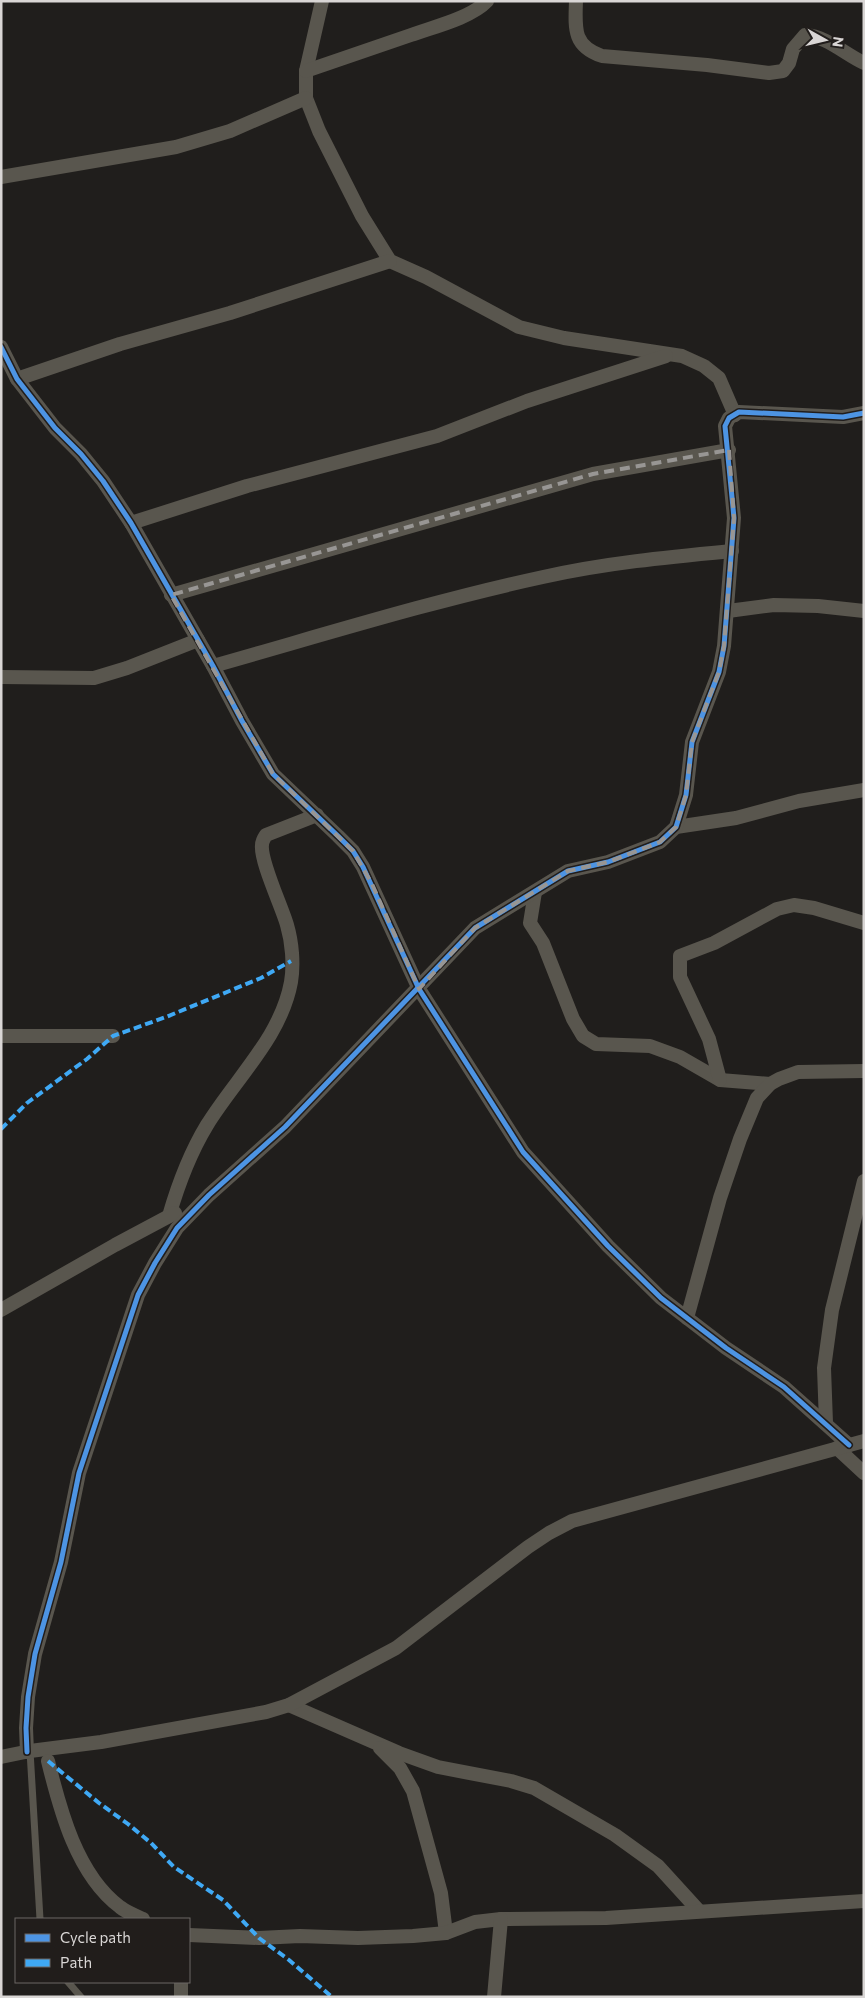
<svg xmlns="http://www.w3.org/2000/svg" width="865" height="1998" viewBox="0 0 865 1998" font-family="Commissioner,sans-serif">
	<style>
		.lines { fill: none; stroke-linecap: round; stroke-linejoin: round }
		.service { stroke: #59564e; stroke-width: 7 }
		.minor { stroke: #59564e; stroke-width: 14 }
		.quiet { stroke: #3fa9f5; stroke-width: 4; stroke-dasharray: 8 4; stroke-linecap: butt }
		.cycleway-casing { stroke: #211d1b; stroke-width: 8 }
		.cycleway { stroke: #4d94e3; stroke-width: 5 }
		.marked { fill: none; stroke: #989694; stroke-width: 4; stroke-dasharray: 10 6; stroke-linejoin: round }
	</style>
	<rect width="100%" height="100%" fill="#201e1c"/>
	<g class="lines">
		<g class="service">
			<path d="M30 1751 40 1919"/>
			<path d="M68 1982 81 1997"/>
		</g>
		<g class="minor">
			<path d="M322 1 306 71V98L319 131 362 216 390 261 426 277 519 327 564 338 682 356 704 366 719 378 735 415"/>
			<path d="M576 1C575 29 573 46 602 56L707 65 769 73 783 71 789 63 793 49 805 35C826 36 845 54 864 63"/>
			<path d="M306 71C341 59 376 47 411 35 433 27 471 18 487 1"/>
			<path d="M1 177 176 147 230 131 306 98"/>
			<path d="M1 347 17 379 55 428 81 454 103 481 131 523 213 666 242 721 273 774 338 836 353 851 363 867 419 989 523 1152 608 1246 661 1298 726 1348 784 1387 849 1445"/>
			<path d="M17 379 120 344 230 313 390 261"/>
			<path d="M131 523 247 486 437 436 527 401 666 356"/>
			<path d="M171 595 593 474 729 450"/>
			<path d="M728 611 774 605 818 606 864 611"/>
			<path d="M213 666C323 635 432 601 543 577 605 563 669 557 732 551"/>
			<path d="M1 677 94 678 127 668 198 640"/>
			<path d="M676 827 736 818 799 801 864 790"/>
			<path d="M535 892 530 923 543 943 573 1019 583 1036 596 1044 650 1046 680 1057 720 1080 770 1084"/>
			<path d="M1 1036H113"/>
			<path d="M720 1080 709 1039 680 977V956L714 943 777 909 794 905 814 908 864 923"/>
			<path d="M169 1216C178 1185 190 1153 207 1125 236 1078 281 1037 291 982 294 964 292 942 287 925 282 907 260 861 262 845 262 842 264 838 266 835L317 815"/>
			<path d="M1 1310 115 1245 175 1213"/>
			<path d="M687 1318 720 1198 740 1139 757 1098 770 1084 779 1079 798 1072 864 1071"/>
			<path d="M826 1423 824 1368 832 1310 864 1181"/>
			<path d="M837 1448 864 1473"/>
			<path d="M289 1705 399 1753 438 1767 511 1781 534 1788 615 1835 658 1866 699 1911"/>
			<path d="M380 1748 400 1768 413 1791 441 1893 446 1933"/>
			<path d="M27 1752 26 1728 28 1697 35 1654 61 1562 79 1473 138 1295 155 1263 177 1228 209 1195 285 1127 475 928 568 871 608 862 660 842 676 827 686 795 692 742 719 672 724 646 734 518 725 426 729 418 739 412 843 417 864 413"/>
			<path d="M1 1757 30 1751 101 1742 266 1712 289 1705 396 1648 528 1547 549 1533 572 1521 864 1441"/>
			<path d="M48 1761C60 1810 77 1875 120 1907 126 1912 136 1916 143 1919"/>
			<path d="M189 1935 259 1938 300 1936 358 1938 413 1936 446 1933 475 1922 501 1919 606 1918 864 1901"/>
			<path d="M181 1997V1982"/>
			<path d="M494 1997 501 1919"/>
		</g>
		<g class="quiet">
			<path d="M1 1129 27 1103 87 1059 113 1036 166 1017 261 978 291 961"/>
			<path d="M48 1761 99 1803 128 1824 151 1843 174 1867 223 1900 259 1938 289 1960 332 1997"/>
		</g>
		<g class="cycleway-casing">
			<g id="cycleway">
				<path d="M1 347 17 379 55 428 81 454 103 481 131 523 213 666 242 721 273 774 338 836 353 851 363 867 419 989 523 1152 608 1246 661 1298 726 1348 784 1387 849 1445"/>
				<path d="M27 1752 26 1728 28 1697 35 1654 61 1562 79 1473 138 1295 155 1263 177 1228 209 1195 285 1127 475 928 568 871 608 862 660 842 676 827 686 795 692 742 719 672 724 646 734 518 725 426 729 418 739 412 843 417 864 413"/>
			</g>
		</g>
		<use href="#cycleway" class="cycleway"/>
	</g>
	<path class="marked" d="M729 450 734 518 724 646 719 672 692 742 686 795 676 827 660 842 608 862 568 871 475 928 419 989 372 884 353 851 273 774 171 595 593 474Z"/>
	<rect width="865" height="1998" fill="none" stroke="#d9d6d5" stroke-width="5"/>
	<rect x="15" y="1918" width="175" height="65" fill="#211d1b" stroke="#6b6765"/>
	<rect x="25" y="1934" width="25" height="8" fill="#4d94e3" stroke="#6b6765"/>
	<text x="60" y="1943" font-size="15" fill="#d9d6d5">Cycle path</text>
	<rect x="25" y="1959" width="25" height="8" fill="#3fa9f5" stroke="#6b6765"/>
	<text x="60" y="1968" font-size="15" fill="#d9d6d5">Path</text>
	<g transform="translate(825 40) rotate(98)" stroke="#211d1b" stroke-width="4" paint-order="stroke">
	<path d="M0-4L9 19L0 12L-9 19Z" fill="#d9d6d5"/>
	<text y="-8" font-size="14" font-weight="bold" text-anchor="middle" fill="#d9d6d5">N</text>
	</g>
</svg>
